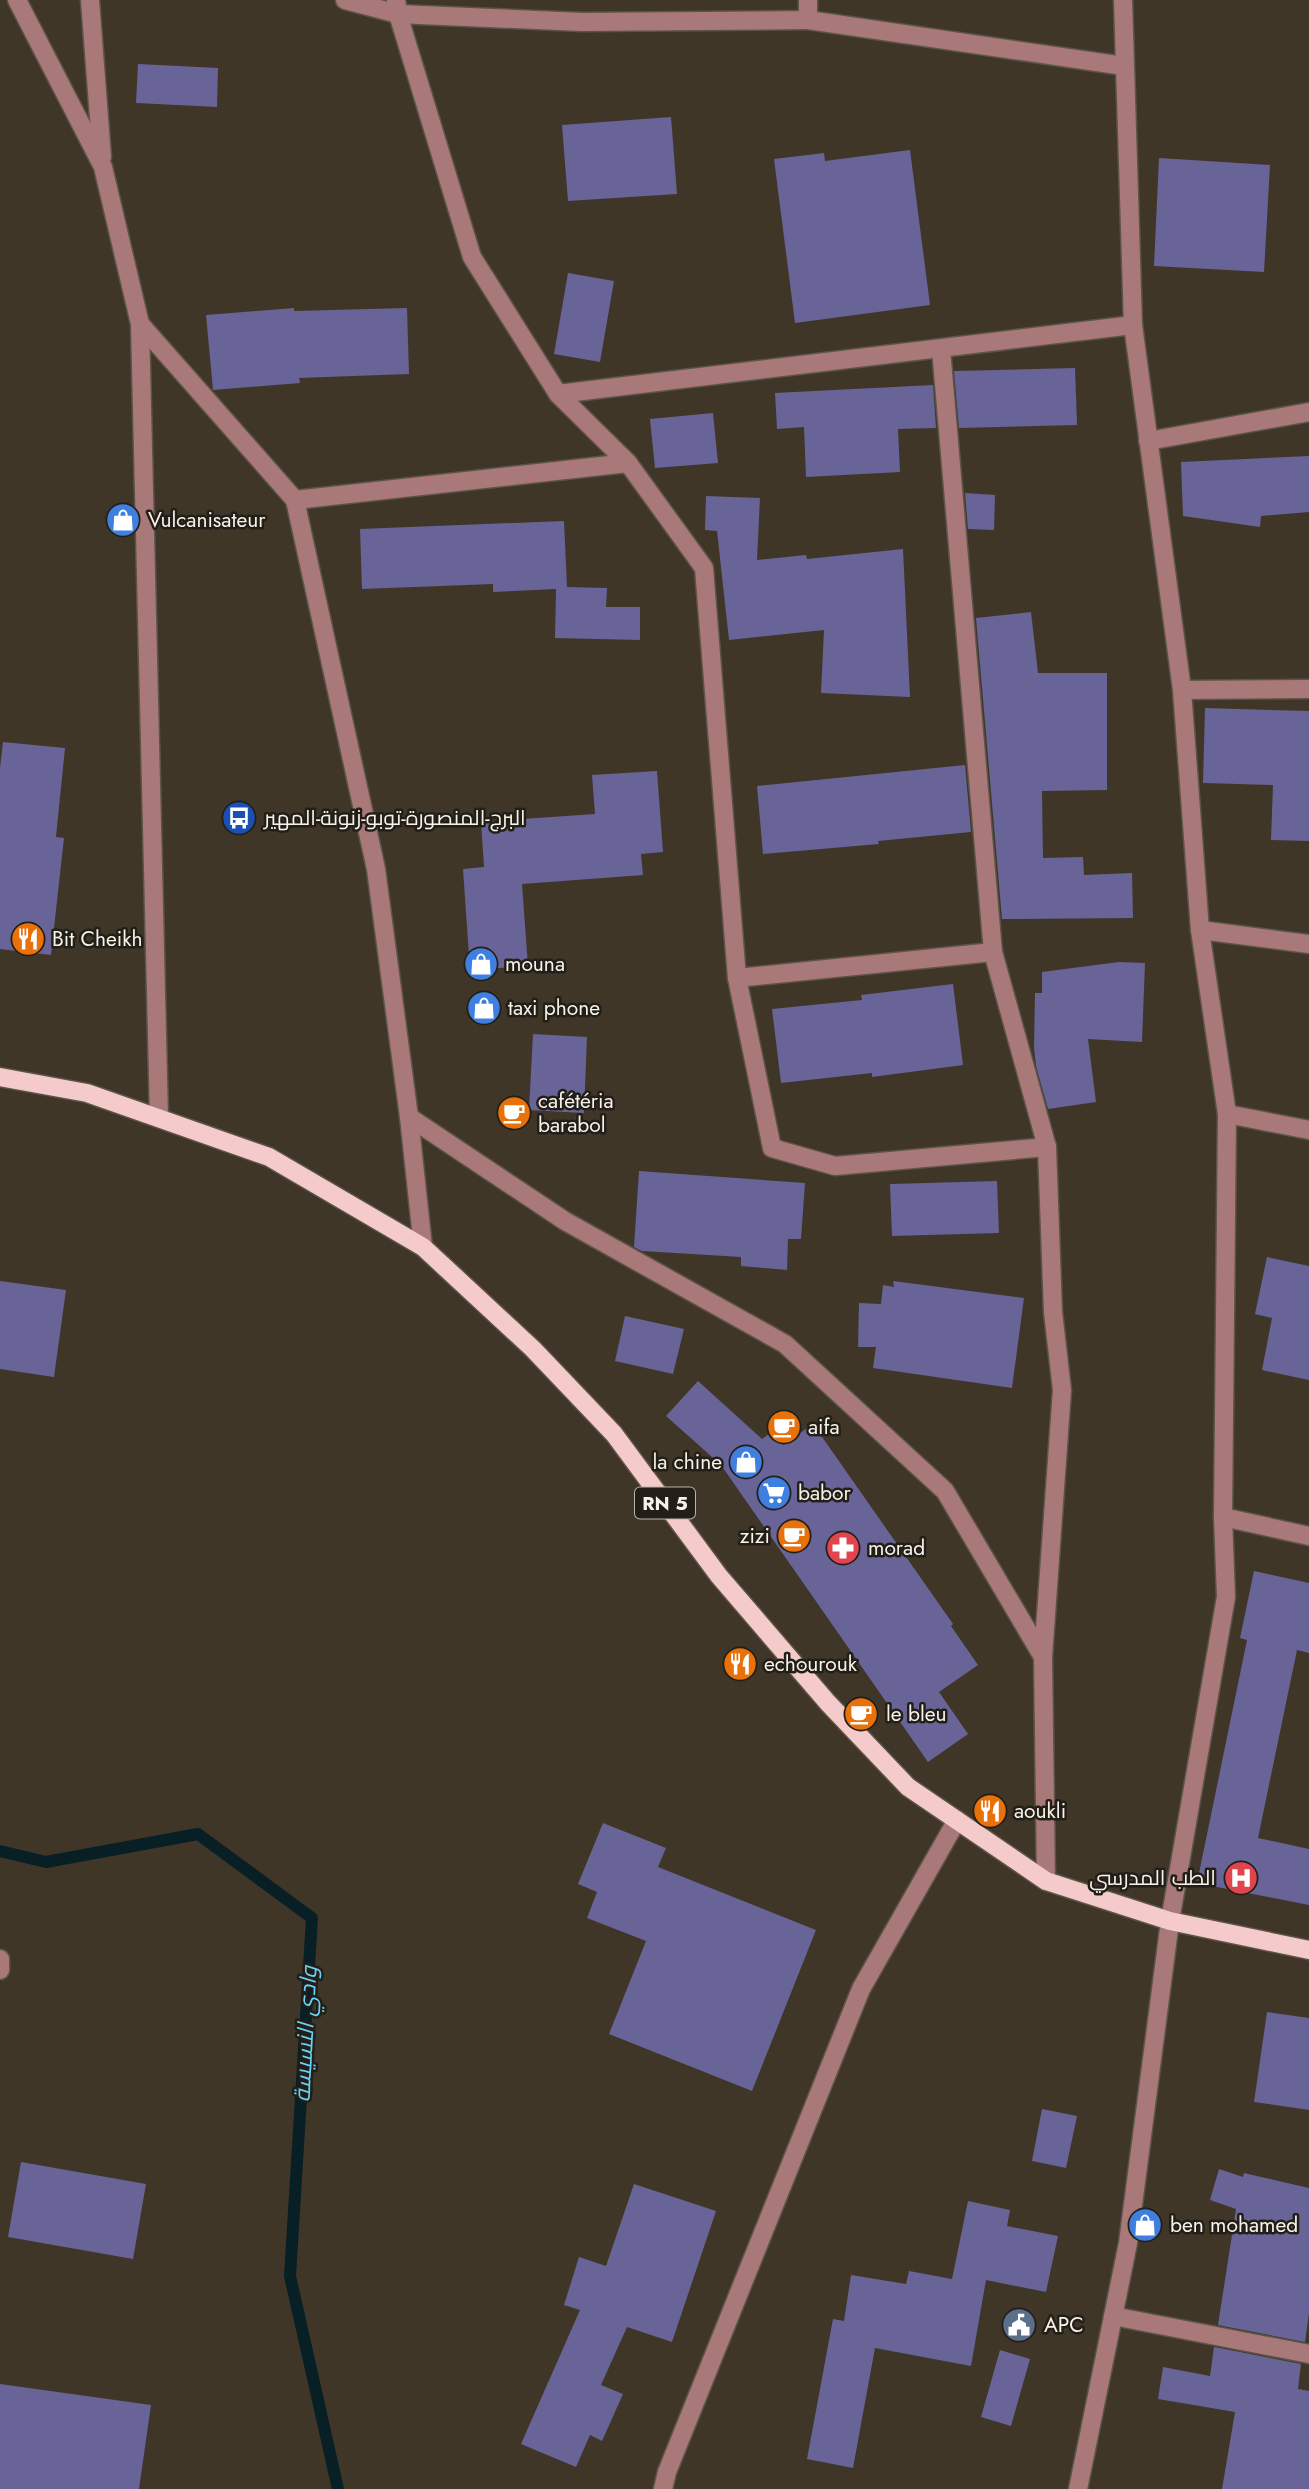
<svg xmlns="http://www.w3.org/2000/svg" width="1309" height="2489" viewBox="0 0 1309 2489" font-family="Jost,Cairo,sans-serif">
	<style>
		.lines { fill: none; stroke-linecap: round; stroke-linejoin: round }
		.stream { stroke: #081f26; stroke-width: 12 }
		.building { fill: #686497 }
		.minor-casing { stroke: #5d5447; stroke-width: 21 }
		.major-casing { stroke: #5d5447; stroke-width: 21 }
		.minor { stroke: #a97879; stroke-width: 18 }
		.major { stroke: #f4cacb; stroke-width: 18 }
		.labels { text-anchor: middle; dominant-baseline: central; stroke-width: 5; stroke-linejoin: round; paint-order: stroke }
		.shield { fill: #221e18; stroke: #b8b2aa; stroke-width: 2 }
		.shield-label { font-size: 19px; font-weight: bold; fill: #f8f2e9 }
		.poi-label { font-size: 21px; fill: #f8f2e9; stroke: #221e18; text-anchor: start }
		.water-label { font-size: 23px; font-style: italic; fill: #68d2f5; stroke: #221e18 }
	</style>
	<rect width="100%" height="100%" fill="#3f3628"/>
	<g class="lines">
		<path class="stream" d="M0 1851 46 1862 198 1834 312 1918 290 2276 338 2489"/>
	</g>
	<g class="building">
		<path d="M138 64 218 68 217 107 136 103Z"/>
		<path d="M671 117 677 194 568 201 562 125Z"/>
		<path d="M910 150 930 305 795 323 774 159 824 153 825 161Z"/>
		<path d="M1159 158 1270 165 1264 272 1154 266Z"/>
		<path d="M568 273 614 281 600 362 554 354Z"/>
		<path d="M294 308V311L407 308 409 374 299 378 300 383 213 390 206 315Z"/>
		<path d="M1075 368 1077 425 959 428 954 371Z"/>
		<path d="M933 385 936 428 898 429 900 472 806 477 804 427 777 429 775 393Z"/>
		<path d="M713 413 718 463 655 468 650 419Z"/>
		<path d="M1309 456V512L1261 516 1260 527 1183 516 1181 462Z"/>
		<path d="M965 493 995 495 994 530 968 529Z"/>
		<path d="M706 496 760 498 757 560 806 555 807 559 903 549 910 697 821 693 824 630 729 640 717 531 705 530Z"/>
		<path d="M564 521 567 587 607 588 606 607H640V640L555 638 556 589 493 592V584L362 589 360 529Z"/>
		<path d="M1031 612 1038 673H1107V790L1042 791 1043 858 1083 857 1084 875 1132 873 1133 918 1002 919 976 618Z"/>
		<path d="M1205 708 1309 711V841L1271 840 1273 785 1203 783Z"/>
		<path d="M3 742 65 748 56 837 64 838 51 955 0 949V768Z"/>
		<path d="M965 765 971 832 878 841 879 844 763 854 757 786Z"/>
		<path d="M657 771 663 852 641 854 643 875 522 884 528 966 470 970 463 869 484 867 481 822 595 814 592 775Z"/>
		<path d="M1119 962 1145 963 1142 1042 1088 1039 1096 1102 1048 1109 1036 1066 1034 1048 1035 993H1042V972Z"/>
		<path d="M953 984 963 1065 872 1077V1073L781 1083 772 1009 862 1000 861 995Z"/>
		<path d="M533 1034 587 1037 584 1113 529 1110Z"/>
		<path d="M639 1171 805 1183 801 1239H788L787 1270 741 1266V1257L642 1251 634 1247Z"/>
		<path d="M997 1181 999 1233 892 1236 890 1184Z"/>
		<path d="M1267 1257 1309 1266V1380L1262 1370 1272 1318 1255 1314Z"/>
		<path d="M0 1281 66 1290 54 1377 0 1369Z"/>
		<path d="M893 1281 1024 1298 1012 1388 873 1368 876 1347H858L859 1303 881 1304 883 1285 894 1287Z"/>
		<path d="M625 1316 684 1329 673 1374 615 1361Z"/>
		<path d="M698 1381 762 1439 773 1431 783 1445 813 1424 953 1624 951 1626 978 1665 939 1692 968 1734 928 1762 721 1465 666 1416Z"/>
		<path d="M1254 1571 1309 1583V1653L1297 1650 1258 1838 1309 1849V1905L1197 1883 1247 1640 1240 1638Z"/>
		<path d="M603 1823 666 1848 658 1867 816 1930 752 2091 609 2034 646 1941 587 1918 597 1892 578 1884Z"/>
		<path d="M1267 2012 1309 2018V2110L1254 2102Z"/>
		<path d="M1042 2109 1077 2116 1066 2168 1032 2161Z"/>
		<path d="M21 2162 146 2184 133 2259 8 2237Z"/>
		<path d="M1219 2169 1243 2177 1244 2173 1309 2188V2313L1305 2342 1218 2325 1236 2209 1210 2200Z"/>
		<path d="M634 2184 716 2211 672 2342 627 2327 601 2385 623 2394 602 2441 590 2435 576 2467 521 2444 580 2310 564 2305 579 2257 606 2266Z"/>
		<path d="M968 2201 1010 2210 1007 2226 1058 2236 1046 2292 986 2280 971 2366 875 2348 853 2468 807 2459 833 2319 844 2321 851 2275 906 2284 909 2271 952 2279Z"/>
		<path d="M1214 2347 1301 2364 1298 2389 1309 2391V2489H1222L1235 2412 1158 2399 1163 2367 1210 2376Z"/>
		<path d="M1000 2350 1030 2359 1011 2426 981 2417Z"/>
		<path d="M0 2384 151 2405 139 2489H0Z"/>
	</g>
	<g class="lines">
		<g class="minor-casing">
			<g id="minor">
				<path d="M17 0 103 167 140 324 159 1118"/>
				<path d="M90 0 102 157"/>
				<path d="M345 0 398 14 582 22 808 20"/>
				<path d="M396 0 398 14 472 257 558 394 628 463 704 568 737 978 772 1148 835 1166 1047 1147"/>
				<path d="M808 0V20L1124 66"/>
				<path d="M140 324 295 500 376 869 409 1117 423 1247"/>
				<path d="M941 349 993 952 1047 1147 1053 1312 1062 1390 1043 1657 1046 1881"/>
				<path d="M558 394 1133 325"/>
				<path d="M1148 441 1309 412"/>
				<path d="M295 500 628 463"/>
				<path d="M1182 690 1309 689"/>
				<path d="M1200 930 1309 944"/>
				<path d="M737 978 993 952"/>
				<path d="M1227 1114 1309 1130"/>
				<path d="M409 1117 565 1221 785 1344 945 1491 1043 1657"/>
				<path d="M1223 1517 1309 1536"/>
				<path d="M0 1959V1970"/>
				<path d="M1113 2316 1309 2354"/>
				<path d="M663 2489 667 2472 861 1989 957 1820"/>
				<path d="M1078 2489 1128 2243 1170 1921 1226 1597 1223 1517 1227 1114 1200 930 1182 690 1133 325 1123 0"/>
			</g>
		</g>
		<g class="major-casing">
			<path id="major" d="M0 1077 87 1093 269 1157 423 1247 533 1349 614 1434 719 1576 828 1703 908 1787 1046 1881 1170 1921 1309 1950"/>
		</g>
		<use href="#minor" class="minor"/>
		<use href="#major" class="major"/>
	</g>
	<defs>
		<g id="shop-disc" transform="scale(1.75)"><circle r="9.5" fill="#3f7fe0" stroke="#221e18"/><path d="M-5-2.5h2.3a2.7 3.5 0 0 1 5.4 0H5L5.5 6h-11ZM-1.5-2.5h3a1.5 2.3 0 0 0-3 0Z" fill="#fff"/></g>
		<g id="bus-disc" transform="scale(1.75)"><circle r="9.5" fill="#1a4fb4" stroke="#221e18"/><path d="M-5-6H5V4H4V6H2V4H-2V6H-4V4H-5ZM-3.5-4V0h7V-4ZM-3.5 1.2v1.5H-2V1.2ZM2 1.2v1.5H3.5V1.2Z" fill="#fff"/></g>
		<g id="restaurant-disc" transform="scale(1.75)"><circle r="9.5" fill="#e8710a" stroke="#221e18"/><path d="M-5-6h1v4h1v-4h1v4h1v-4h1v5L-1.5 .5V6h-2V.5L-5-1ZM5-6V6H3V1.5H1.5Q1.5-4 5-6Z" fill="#fff"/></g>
		<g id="cafe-disc" transform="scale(1.75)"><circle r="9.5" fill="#e8710a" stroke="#221e18"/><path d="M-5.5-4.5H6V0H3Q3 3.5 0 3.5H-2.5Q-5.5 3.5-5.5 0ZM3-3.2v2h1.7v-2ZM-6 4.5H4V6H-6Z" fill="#fff"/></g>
		<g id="supermarket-disc" transform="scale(1.75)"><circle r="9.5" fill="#3f7fe0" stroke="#221e18"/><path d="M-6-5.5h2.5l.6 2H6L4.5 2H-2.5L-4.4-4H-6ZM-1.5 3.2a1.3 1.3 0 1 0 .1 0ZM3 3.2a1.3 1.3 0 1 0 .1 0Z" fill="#fff"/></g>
		<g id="pharmacy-disc" transform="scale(1.75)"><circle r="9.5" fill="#e0444e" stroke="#221e18"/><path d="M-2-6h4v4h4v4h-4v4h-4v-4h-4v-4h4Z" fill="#fff"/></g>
		<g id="hospital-disc" transform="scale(1.75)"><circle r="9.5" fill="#e0444e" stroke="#221e18"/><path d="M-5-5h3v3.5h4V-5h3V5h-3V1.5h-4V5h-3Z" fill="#fff"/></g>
		<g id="civic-disc" transform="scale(1.75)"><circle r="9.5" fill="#5c6f8a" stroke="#221e18"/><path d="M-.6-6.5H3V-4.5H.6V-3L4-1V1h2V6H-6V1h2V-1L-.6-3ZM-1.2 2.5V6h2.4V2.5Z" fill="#fff"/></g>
	</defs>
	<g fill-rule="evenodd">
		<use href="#shop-disc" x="123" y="520"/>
		<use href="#bus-disc" x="239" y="818"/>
		<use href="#restaurant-disc" x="28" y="939"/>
		<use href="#shop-disc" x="481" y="964"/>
		<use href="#shop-disc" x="484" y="1008"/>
		<use href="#cafe-disc" x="514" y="1113"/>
		<use href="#cafe-disc" x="784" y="1427"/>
		<use href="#shop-disc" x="746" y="1462"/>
		<use href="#supermarket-disc" x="774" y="1493"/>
		<use href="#cafe-disc" x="794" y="1536"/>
		<use href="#pharmacy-disc" x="843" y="1548"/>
		<use href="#restaurant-disc" x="740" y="1664"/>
		<use href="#cafe-disc" x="861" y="1714"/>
		<use href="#restaurant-disc" x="990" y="1811"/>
		<use href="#hospital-disc" x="1241" y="1878"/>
		<use href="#shop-disc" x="1145" y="2225"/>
		<use href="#civic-disc" x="1019" y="2325"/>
	</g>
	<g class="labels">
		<rect class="shield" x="635" y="1487.5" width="60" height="31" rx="5"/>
		<g class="shield-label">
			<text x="665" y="1503">RN 5</text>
		</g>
		<g class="poi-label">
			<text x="148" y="520">Vulcanisateur</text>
			<text x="264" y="818">البرج-المنصورة-توبو-زنونة-المهير</text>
			<text x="52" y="939">Bit Cheikh</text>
			<text x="505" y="964">mouna</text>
			<text x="508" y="1008">taxi phone</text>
			<text x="538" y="1101">cafétéria<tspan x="538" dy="24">barabol</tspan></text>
			<text x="808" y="1427">aifa</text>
			<text x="722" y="1462" text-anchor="end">la chine</text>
			<text x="798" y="1493">babor</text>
			<text x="770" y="1536" text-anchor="end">zizi</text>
			<text x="868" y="1548">morad</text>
			<text x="764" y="1664">echourouk</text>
			<text x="886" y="1714">le bleu</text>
			<text x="1014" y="1811">aoukli</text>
			<text x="1216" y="1878" text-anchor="end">الطب المدرسي</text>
			<text x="1170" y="2225">ben mohamed</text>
			<text x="1044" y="2325">APC</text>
		</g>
		<g class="water-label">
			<text transform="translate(305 2034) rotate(-87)">وادي النسيسة</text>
		</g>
	</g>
</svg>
